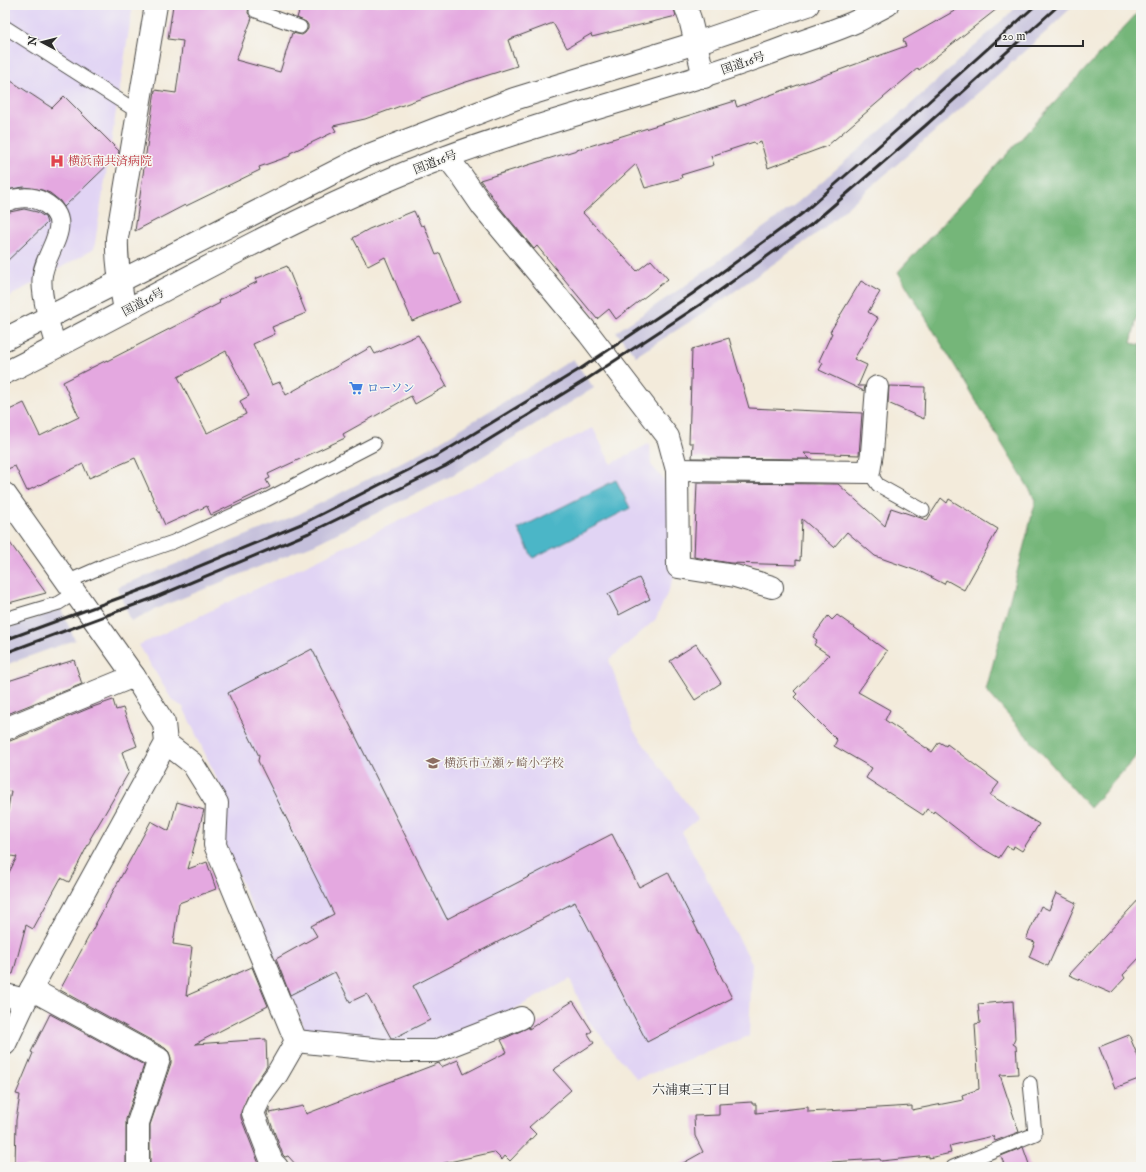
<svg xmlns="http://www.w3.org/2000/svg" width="1146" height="1172" font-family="'IM FELL English','Noto Serif JP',serif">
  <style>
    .built { fill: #e1d4f4 }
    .industrial { fill: #c5c0db }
    .forest { fill: #74b679; stroke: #507052 }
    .water { fill: #4bb6c7; stroke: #3b7079 }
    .building { fill: #e4a8e0; fill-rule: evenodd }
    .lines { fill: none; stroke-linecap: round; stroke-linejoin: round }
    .service-casing { stroke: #494845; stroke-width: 15 }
    .pedestrian-casing { stroke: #494845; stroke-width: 21 }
    .minor-casing { stroke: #494845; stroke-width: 24 }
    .tertiary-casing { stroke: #494845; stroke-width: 24 }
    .trunk-casing { stroke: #494845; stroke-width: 24 }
    .service { stroke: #fff; stroke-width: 13 }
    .pedestrian { stroke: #fff; stroke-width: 19 }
    .minor { stroke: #fff; stroke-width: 22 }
    .tertiary { stroke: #fff; stroke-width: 22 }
    .trunk { stroke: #fff; stroke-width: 22 }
    .rail { stroke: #2b2b2b; stroke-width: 3 }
    .labels { text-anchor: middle; stroke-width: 3; stroke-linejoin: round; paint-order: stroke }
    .street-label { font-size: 12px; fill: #2b2b2b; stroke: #f6f6f2 }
    .health-label { font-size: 12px; fill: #be3a42; stroke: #f6f6f2; text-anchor: start }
    .shop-label { font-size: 12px; fill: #366cbe; stroke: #f6f6f2; text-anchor: start }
    .education-label { font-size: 12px; fill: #785e54; stroke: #f6f6f2; text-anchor: start }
    .neighbourhood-label { font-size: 13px; fill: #2b2b2b; stroke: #f6f6f2 }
  </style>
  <rect width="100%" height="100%" fill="#f6f6f2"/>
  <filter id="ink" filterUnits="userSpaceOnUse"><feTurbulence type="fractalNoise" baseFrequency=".025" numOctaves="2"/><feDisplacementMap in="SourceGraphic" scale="8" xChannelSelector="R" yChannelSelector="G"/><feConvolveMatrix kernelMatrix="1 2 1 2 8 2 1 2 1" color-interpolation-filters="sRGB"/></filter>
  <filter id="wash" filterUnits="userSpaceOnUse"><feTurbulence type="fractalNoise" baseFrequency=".012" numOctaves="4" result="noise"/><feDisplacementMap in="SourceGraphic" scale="16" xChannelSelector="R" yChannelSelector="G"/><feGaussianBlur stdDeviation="0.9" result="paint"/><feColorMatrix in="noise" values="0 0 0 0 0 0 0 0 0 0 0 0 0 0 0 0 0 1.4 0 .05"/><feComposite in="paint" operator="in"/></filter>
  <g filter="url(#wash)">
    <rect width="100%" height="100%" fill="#f3ebdb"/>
    <g class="built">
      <polygon points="5,5 133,5 94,249 5,299"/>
      <polygon points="593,428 611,464 650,443 651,465 668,484 670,485 674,578 656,619 609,660 634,731 698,819 682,832 752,963 749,1036 637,1079 587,1019 570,979 483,1026 439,1041 390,1043 307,1034 222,838 224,794 183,707 172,700 139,645"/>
    </g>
    <g class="industrial">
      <polygon points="1019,5 1074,5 1047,31 933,133 819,232 705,312 636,356 616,332 686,285 797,203 909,106"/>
      <polygon points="573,359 594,388 451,476 315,544 158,608 131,621 117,587 144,577 299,514 433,446"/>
      <polygon points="61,609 75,640 5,665 5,629"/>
    </g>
    <polygon class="forest" points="1141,9 1141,302 1131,343 1141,345 1141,751 1090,808 986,690 1036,500 898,272"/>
    <polygon class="water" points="616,480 630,508 533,558 518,529"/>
    <g id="blocks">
      <g class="building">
        <polygon points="173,5 249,5 248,13 252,18 236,60 280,72 292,33 302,35 305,33 308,29 308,25 306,22 297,18 301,5 673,5 676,16 592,37 591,34 567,48 553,23 508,40 517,66 463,83 365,119 333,126 336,131 290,153 290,156 259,167 260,170 186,206 185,205 135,231 155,90 176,93 183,41 168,39"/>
        <polygon points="965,5 1002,5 919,70 918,68 827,146 768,168 761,142 755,144 754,142 711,156 714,165 681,175 682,178 645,188 636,164 583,213 637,271 651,260 668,279 616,319 609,309 597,319 537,246 534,249 501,209 480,180 735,101 737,107 906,46 903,40"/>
        <polygon points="5,77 52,108 64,96 119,151 118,155 64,207 60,201 50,193 42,190 24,187 5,190"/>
        <polygon points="24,209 37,212 45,217 47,223 5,263 5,213"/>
        <polygon points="414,211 421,226 424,225 436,255 440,253 460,302 412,321 385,257 368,266 353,238 369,229"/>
        <path d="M287,266L306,313L272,327L275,334L253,344L272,385L280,382L286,395L371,347L375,354L418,335L447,386L415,404L411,396L343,434L345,438L268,474L270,478L266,480L270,487L211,515L207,506L165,525L135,458L89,478L83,464L27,491L15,466L5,470V412L24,403L40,436L79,417L63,382L107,360V361L220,303L219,300L257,282L255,279ZM226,351L249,396L240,401L246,414L207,433L178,377Z"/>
        <polygon points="861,281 880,292 868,312 878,318 854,359 867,365 858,386 865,386 864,391 819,370 823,363 819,361 832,333 830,332"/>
        <polygon points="729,338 749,408 862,413 859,455 804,453 810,459 692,458 693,443 689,443 692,349"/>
        <polygon points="889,386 925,387 924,419 888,403"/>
        <polygon points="697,483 838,484 885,526 891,508 927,520 941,498 947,503 949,499 998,529 964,590 946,580 944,584 923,573 875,556 847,532 834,547 802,519 800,561 796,560 796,565 730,563 694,557"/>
        <polygon points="5,536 46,593 5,604"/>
        <polygon points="639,578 650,599 619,615 608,594"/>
        <polygon points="837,615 887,651 858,692 890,710 885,720 932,752 939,742 946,746 947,744 999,783 990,795 1039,824 1022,851 1014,846 1013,849 1007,846 999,858 980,847 934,811 933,813 927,809 923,815 866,778 872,768 834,746 837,740 794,697 797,694 794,691 829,655 814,645 817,640 813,637 828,616 832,620"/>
        <polygon points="696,644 721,683 695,700 670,661"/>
        <polygon points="312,649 447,919 612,834 639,887 668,872 732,998 647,1042 575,902 413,986 430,1020 394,1038 391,1038 367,994 350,1002 335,972 290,995 276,959 317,936 311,926 334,914 258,761 259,756 228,693"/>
        <polygon points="74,660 82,684 5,715 5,682"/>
        <polygon points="113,700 116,710 123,708 137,746 122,752 129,772 90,839 91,839 69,882 61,878 33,929 26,925 13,974 5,973 5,880 17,857 5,855 5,826 11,791 5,792 5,741 10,741 90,708"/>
        <polygon points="177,802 204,810 188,869 207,862 216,889 179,903 173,944 192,947 186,996 252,967 268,1006 195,1044 266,1039 267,1066 250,1091 241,1112 241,1118 259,1164 249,1167 150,1167 150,1125 171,1063 171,1058 169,1052 165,1048 60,990 151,821 169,831"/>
        <polygon points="1056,893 1076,903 1048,966 1029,957 1035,942 1026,939 1041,906 1049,910"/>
        <polygon points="1141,897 1141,956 1123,975 1125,978 1111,993 1069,975"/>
        <polygon points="573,1001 592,1031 588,1034 594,1043 553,1070 571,1090 529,1127 536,1134 510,1161 505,1156 502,1160 494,1152 427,1167 298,1167 288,1156 285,1157 283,1155 267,1113 270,1107 270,1113 303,1106 306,1114 439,1063 441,1067 458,1060 464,1074 507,1052 501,1040 529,1027 529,1029"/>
        <polygon points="1013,1001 1015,1039 1013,1044 1016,1046 1018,1074 1000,1075 1019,1132 995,1141 993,1136 949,1146 951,1153 929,1158 929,1156 881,1161 880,1159 814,1163 814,1167 676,1167 703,1152 695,1136 694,1116 719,1115 719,1104 752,1102 752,1104 756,1104 756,1113 808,1107 808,1112 912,1106 912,1110 963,1100 962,1095 979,1089 975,1024 980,1023 978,1004"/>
        <polygon points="50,1014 144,1065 126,1119 126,1167 15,1167 16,1120 20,1095 16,1094 33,1053 31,1052"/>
        <polygon points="1129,1035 1141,1064 1141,1078 1115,1088 1099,1047"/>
        <polygon points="1023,1147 1030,1167 1005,1167 1001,1156"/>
      </g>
    </g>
  </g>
  <g filter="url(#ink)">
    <use href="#blocks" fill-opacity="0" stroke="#494845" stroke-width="1"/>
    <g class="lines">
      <defs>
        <g id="service">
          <polyline points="257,5 256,11 300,27"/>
          <polyline points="5,27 138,112"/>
          <polyline points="869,472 878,485 923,510"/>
          <polyline points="67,582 106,565 173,542 266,500 374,444"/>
          <polyline points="5,619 59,603 75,593"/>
          <polyline points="953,1167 1035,1134 1030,1083"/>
        </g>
        <path id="pedestrian" d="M5,202C16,197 32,196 43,202C79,222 43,251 42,279C41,299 51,329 57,348"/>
        <g id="minor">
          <polyline points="685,5 690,19 704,77"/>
          <polyline points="447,157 461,175 483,207 589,334 668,437 677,470 678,567 735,576 772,587"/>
          <path d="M125,311C121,287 116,262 117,238L156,5"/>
          <polyline points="677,470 869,472 872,453 877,387"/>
          <polyline points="5,729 134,676"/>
          <polyline points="166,743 192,763 217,803 215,845 296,1041 277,1074 261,1096 253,1113 272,1162 277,1167"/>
          <polyline points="31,989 159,1059 138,1123 138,1167"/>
          <polyline points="5,995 25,1000"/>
          <polyline points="296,1041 392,1051 436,1051 521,1018"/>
        </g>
        <polyline id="tertiary" points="5,494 134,676 164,723 166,743 31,989 5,1044"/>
        <g id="trunk">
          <polyline points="5,339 176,253 364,157 514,99 696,43 808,5"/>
          <path d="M5,373C151,301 292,214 446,157C559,115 677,89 789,46C812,38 835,31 857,21C867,16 877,10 887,5"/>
        </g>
      </defs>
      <use href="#service" class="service-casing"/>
      <use href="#pedestrian" class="pedestrian-casing"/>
      <use href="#minor" class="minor-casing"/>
      <use href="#tertiary" class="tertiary-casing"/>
      <use href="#trunk" class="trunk-casing"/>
      <use href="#service" class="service"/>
      <use href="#pedestrian" class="pedestrian"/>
      <use href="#minor" class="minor"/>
      <use href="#tertiary" class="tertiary"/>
      <use href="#trunk" class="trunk"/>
      <g class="rail">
        <polyline points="5,640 149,587 306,522 440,454 580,369 692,294 803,213 915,114 1036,5"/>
        <polyline points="5,653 156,597 309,533 446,466 587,379 701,304 812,224 925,126 1059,5"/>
      </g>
    </g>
  </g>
  <defs>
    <symbol id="hospital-bare" viewBox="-9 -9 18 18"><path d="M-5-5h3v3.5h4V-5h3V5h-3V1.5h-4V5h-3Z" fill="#e0444e" stroke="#f6f6f2" stroke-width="2.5" paint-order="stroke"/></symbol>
    <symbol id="supermarket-bare" viewBox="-9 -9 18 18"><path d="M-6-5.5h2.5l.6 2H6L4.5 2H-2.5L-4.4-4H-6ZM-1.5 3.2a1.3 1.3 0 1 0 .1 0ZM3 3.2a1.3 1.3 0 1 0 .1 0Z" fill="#3f7fe0" stroke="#f6f6f2" stroke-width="2.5" paint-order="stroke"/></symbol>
    <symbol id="school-bare" viewBox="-9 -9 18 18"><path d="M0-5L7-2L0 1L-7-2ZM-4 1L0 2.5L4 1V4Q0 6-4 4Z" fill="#8d6e63" stroke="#f6f6f2" stroke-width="2.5" paint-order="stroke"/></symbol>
  </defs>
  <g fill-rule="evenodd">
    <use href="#hospital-bare" x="47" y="151" width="20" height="20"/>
    <use href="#supermarket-bare" x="346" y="378" width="20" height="20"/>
    <use href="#school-bare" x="423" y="753" width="20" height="20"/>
  </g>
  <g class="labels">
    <g class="street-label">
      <text transform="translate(743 63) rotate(-19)" y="4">国道16号</text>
      <text transform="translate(435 162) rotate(-21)" y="4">国道16号</text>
      <text transform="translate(143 302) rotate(-28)" y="4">国道16号</text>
    </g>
    <g class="health-label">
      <text x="68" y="165">横浜南共済病院</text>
    </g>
    <g class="shop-label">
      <text x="367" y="392">ローソン</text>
    </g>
    <g class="education-label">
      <text x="444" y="767">横浜市立瀬ヶ崎小学校</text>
    </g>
    <g class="neighbourhood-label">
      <text x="691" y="1094">六浦東三丁目</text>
    </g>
  </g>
  <rect width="1146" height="1172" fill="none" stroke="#f6f6f2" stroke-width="20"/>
  <g transform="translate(42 42) rotate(277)" stroke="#f6f6f2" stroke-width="3" paint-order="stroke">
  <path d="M0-3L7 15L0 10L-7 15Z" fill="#2b2b2b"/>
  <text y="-6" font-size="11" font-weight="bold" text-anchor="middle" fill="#2b2b2b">N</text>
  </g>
  <path d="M996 40v6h87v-6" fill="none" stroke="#2b2b2b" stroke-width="2"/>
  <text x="1002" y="40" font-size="12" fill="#2b2b2b" stroke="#f6f6f2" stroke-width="3" paint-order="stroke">20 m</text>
</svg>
